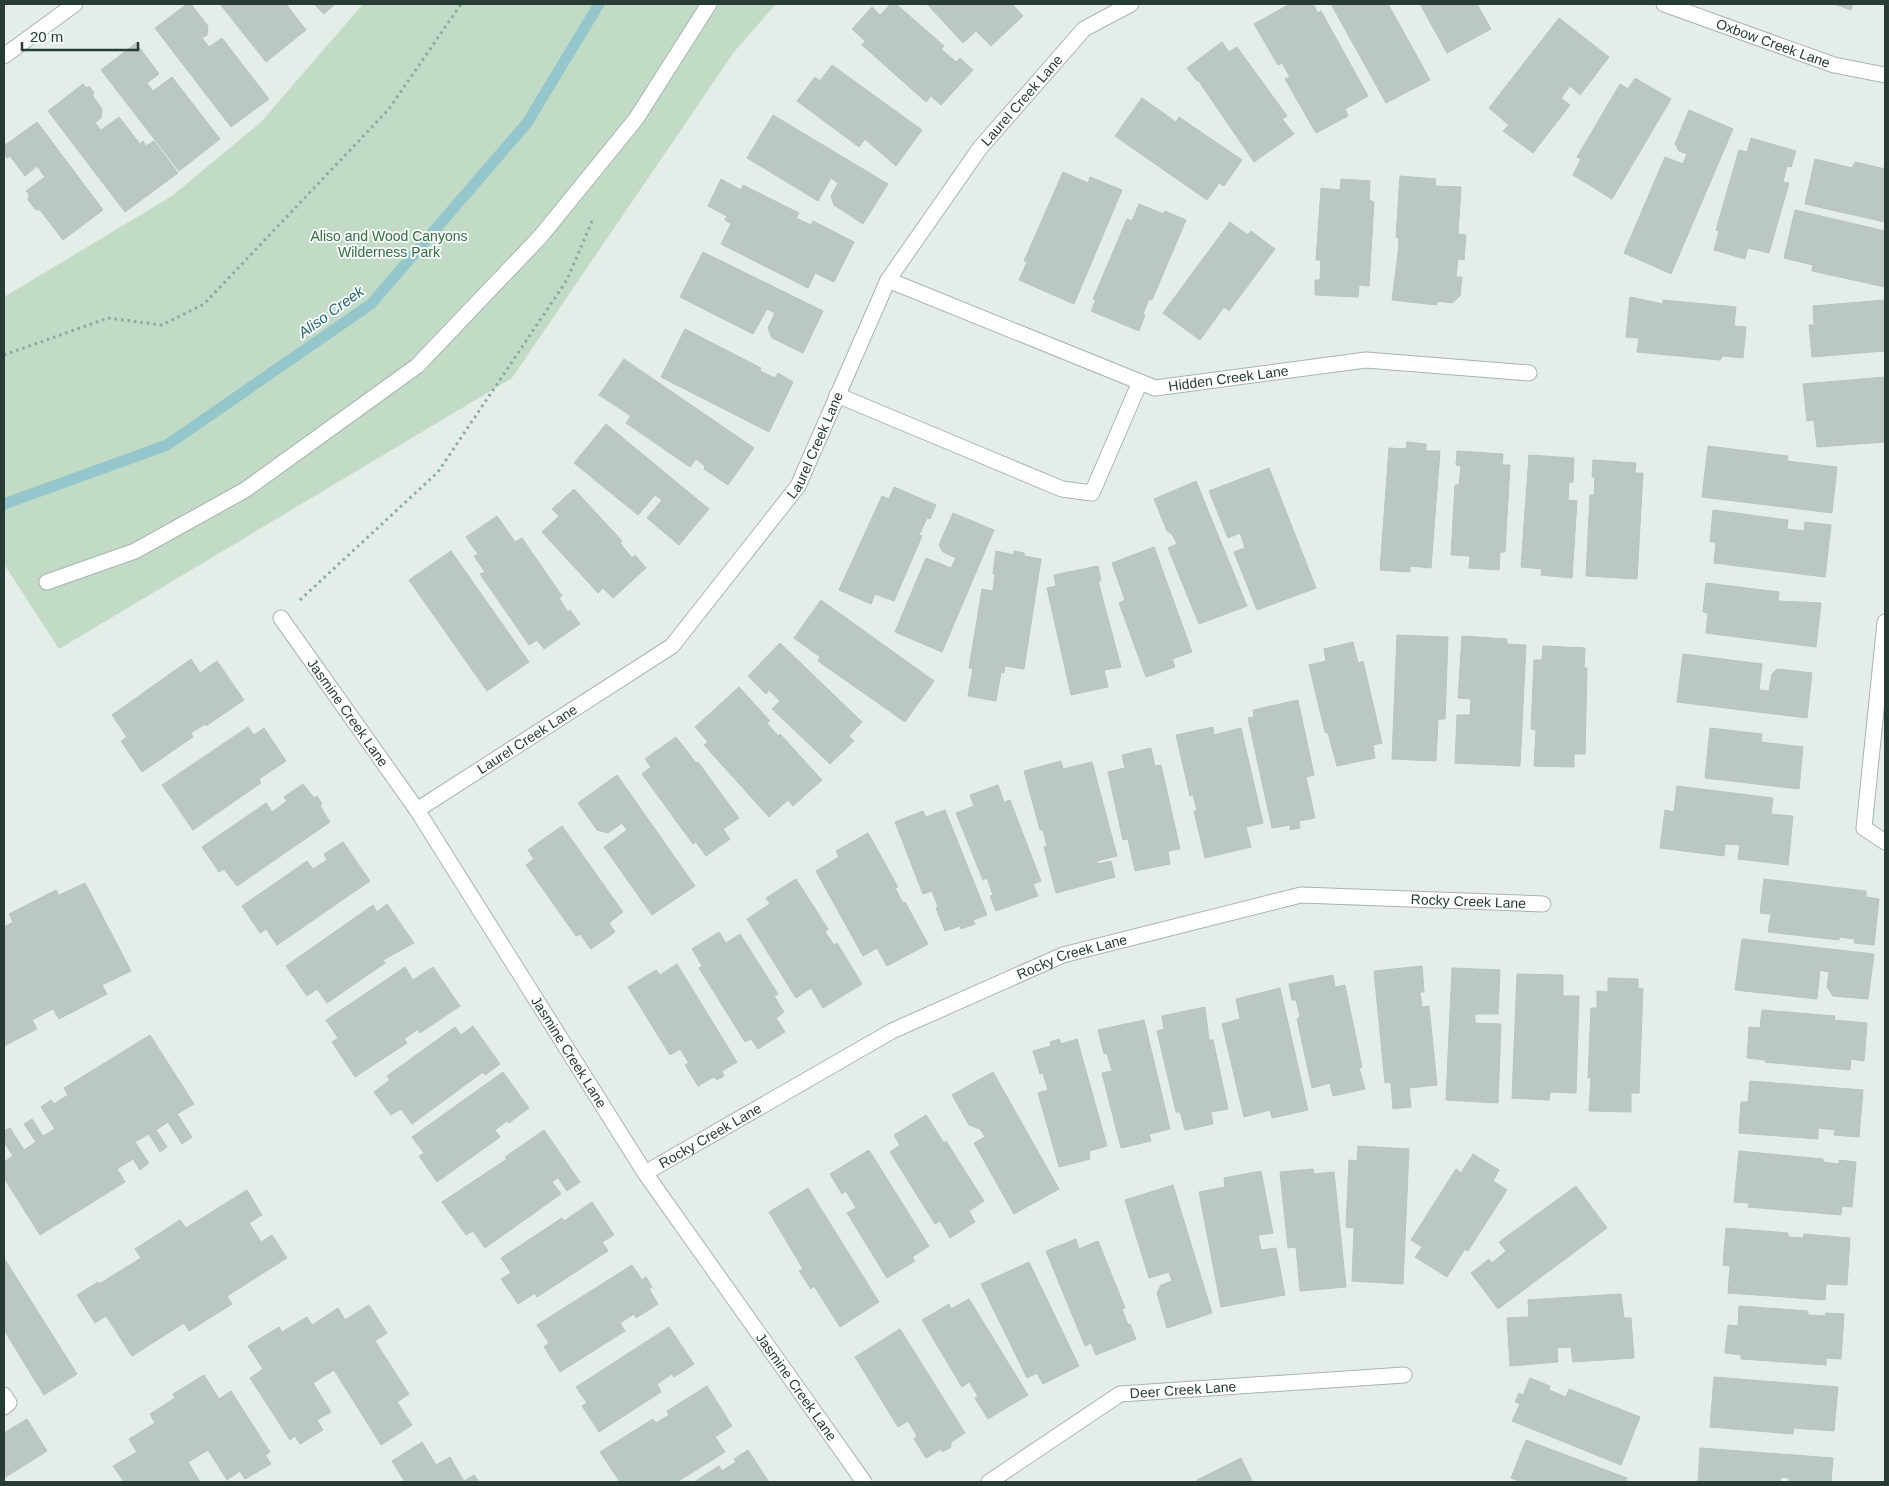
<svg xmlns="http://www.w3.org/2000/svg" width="1889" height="1486" font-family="Helvetica,sans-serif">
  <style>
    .green { fill: #c1dbc6 }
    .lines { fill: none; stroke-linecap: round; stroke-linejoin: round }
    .stream { stroke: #94c6cb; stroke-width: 11 }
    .building { fill: #bbc7c1; stroke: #b8c5bf }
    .lane-casing { stroke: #a8b4af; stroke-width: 17 }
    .street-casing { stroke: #a8b4af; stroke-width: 17 }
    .path { stroke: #89ac9f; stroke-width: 3; stroke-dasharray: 2.5 4; stroke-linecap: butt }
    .lane { stroke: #fff; stroke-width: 15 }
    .street { stroke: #fff; stroke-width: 15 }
    .labels { text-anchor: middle; stroke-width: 4; stroke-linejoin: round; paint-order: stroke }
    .street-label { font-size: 14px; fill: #263c35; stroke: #f5f9f7 }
    .park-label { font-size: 14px; fill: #356f47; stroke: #f5f9f7 }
    .water-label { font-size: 15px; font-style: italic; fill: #276a72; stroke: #f5f9f7 }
  </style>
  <rect width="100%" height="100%" fill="#e5ede9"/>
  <polygon class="green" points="363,4 776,4 734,52 512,378 59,649 4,564 4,297 172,196 261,122"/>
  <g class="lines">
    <polyline class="stream" points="4,504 167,445 371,304 527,123 599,4"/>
  </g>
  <g class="building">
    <polygon points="187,4 191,4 208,26 207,35 202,38 209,47 222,38 269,99 231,127 155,28"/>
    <polygon points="220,4 286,4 306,30 266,62"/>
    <polygon points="314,4 335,4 324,14"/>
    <polygon points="891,4 896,4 944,46 941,49 956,62 960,58 973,70 941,105 931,96 926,102 862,45 865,41 852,29 872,7 880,15"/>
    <polygon points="927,4 1012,4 1023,16 991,46 976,31 963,43"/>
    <polygon points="1290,4 1313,4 1318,13 1321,11 1368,96 1345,109 1348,116 1316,133 1285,79 1290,77 1282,63 1278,65 1254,24"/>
    <polygon points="1331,4 1388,4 1430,80 1386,103"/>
    <polygon points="1420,4 1477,4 1491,29 1447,53"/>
    <polygon points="1834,4 1853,4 1851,10"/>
    <polygon points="1559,18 1609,57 1580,95 1570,86 1561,98 1570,105 1533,153 1503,131 1509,125 1489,108"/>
    <polygon points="1222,42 1229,52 1237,47 1287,116 1282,119 1294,134 1254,162 1198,80 1197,81 1187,68"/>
    <polygon points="136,43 159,74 147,83 153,91 172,77 220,139 179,171 101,70"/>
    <polygon points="832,65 922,130 896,166 865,139 859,147 797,101 815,77 820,81"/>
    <polygon points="1635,78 1671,99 1612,199 1573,175 1581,159 1577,157 1620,84 1628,89"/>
    <polygon points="83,84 86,88 89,86 94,93 92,95 102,109 101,118 95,123 101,130 119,117 140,144 143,141 146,146 154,141 178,173 125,212 48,111"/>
    <polygon points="1142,98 1176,122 1179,117 1242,160 1224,186 1219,183 1207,200 1115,136"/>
    <polygon points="1689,110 1733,129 1671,274 1624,253 1665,157 1683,164 1687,154 1679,151 1675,144"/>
    <polygon points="773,115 888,184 863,224 834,205 831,196 838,183 831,178 818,201 747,158"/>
    <polygon points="37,122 103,210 63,240 40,210 36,210 28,200 29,194 26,191 45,177 37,166 25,176 10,156 7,158 4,154 6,150 4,146"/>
    <polygon points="1751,138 1796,151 1791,167 1787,166 1783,182 1789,183 1769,253 1748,248 1745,259 1714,250 1719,231 1716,230 1739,150 1747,152"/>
    <polygon points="1815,159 1852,168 1855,162 1885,169 1885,222 1805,204"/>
    <polygon points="1063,172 1088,183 1090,177 1122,190 1074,304 1019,280 1027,262 1024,261"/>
    <polygon points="1400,176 1436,179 1435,186 1461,187 1458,234 1466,235 1464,260 1458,259 1456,277 1462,277 1460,296 1452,303 1437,301 1437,305 1392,300 1398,254 1399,238 1396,237"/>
    <polygon points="721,179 741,190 743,185 799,213 796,218 811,225 813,221 854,242 834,282 815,273 808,288 721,244 731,224 725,220 727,216 708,206"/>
    <polygon points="1341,179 1370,181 1369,200 1374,202 1369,286 1359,285 1358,297 1315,295 1315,280 1320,280 1321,260 1316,260 1321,188 1340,190"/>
    <polygon points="1139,204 1164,214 1165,211 1186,220 1152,300 1149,299 1143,314 1145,315 1139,331 1091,311 1096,300 1093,299 1127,219 1132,221"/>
    <polygon points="1795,210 1885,231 1885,287 1812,271 1813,265 1784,258"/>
    <polygon points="1230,222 1248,235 1251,231 1275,249 1229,311 1224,307 1200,340 1163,313"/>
    <polygon points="703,252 823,311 803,353 772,338 768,328 775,313 767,309 753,334 680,297"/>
    <polygon points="1630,297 1663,304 1663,300 1736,307 1734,326 1746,327 1743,358 1723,356 1720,360 1637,352 1639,338 1626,337"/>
    <polygon points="1885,300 1884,351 1812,357 1809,325 1814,325 1813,306"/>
    <polygon points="685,329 761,368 760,371 775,378 778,373 793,382 769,432 661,377"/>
    <polygon points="624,359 754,448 728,485 704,469 705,466 696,459 690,467 626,423 631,416 599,395"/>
    <polygon points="1885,377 1885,442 1817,447 1814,420 1807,421 1803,384"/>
    <polygon points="606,424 709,509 679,545 647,518 662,500 655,495 638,515 574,463"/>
    <polygon points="1407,442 1426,444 1426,451 1440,451 1431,568 1410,566 1410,572 1380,570 1389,448 1406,449"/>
    <polygon points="1708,446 1788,456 1787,461 1837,467 1832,513 1702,497"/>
    <polygon points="1457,451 1503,454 1502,465 1510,465 1505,552 1500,552 1499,570 1469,568 1470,556 1451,555 1455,485 1459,485 1461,466 1456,465"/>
    <polygon points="1529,455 1574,458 1573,482 1569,482 1568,500 1577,501 1572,578 1541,575 1542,569 1521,567"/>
    <polygon points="1593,460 1636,463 1635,473 1643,473 1637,579 1586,576 1590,495 1594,495 1595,477 1592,477"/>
    <polygon points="1269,468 1316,588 1257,610 1234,552 1245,548 1240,533 1228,538 1209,491"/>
    <polygon points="1196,481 1247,606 1199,624 1168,548 1177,544 1172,534 1167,531 1154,499"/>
    <polygon points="894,487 936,505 930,519 927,518 919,535 922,536 894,601 875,594 871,604 839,590 882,496 889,499"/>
    <polygon points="574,489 622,541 620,543 632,558 635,555 646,568 613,598 603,588 598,593 542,532 559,516 552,509"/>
    <polygon points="1713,510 1788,520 1787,529 1804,531 1805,522 1831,525 1825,577 1714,563 1716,542 1710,542"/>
    <polygon points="953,513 994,530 942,652 895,632 926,558 951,568 956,558 943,552 939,545"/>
    <polygon points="497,516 515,542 522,538 562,596 559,598 568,612 570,610 580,624 544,649 537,640 529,645 480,574 485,572 474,556 478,554 466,537"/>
    <polygon points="1154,547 1192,652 1172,659 1175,667 1146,677 1119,603 1125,600 1112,563"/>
    <polygon points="451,551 529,662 487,691 409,580"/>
    <polygon points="996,551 1014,555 1014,551 1024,553 1024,556 1041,559 1024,669 1005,666 1004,673 1001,672 996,701 968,696 973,669 969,668 982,589 993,591 995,574 993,574"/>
    <polygon points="1098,566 1101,581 1098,581 1121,667 1104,670 1108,687 1071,695 1047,588 1056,586 1054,575"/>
    <polygon points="1706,583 1779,592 1778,601 1821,603 1816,647 1706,633 1708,613 1703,612"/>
    <polygon points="821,600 934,681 905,722 818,661 820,657 794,638"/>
    <polygon points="1397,635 1448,637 1445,719 1438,719 1436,761 1392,759"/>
    <polygon points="1462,636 1507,639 1507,644 1526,645 1520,766 1455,763 1457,715 1470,715 1471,699 1458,698"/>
    <polygon points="1353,642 1358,663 1363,661 1382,743 1373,745 1375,758 1337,766 1328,733 1325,732 1309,665 1326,661 1324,649"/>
    <polygon points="780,643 862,722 849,736 854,741 830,764 772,709 780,701 769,690 766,694 748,676"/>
    <polygon points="1543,646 1585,648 1584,668 1587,668 1585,754 1574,754 1574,767 1534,766 1536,730 1531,729 1534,660 1542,660"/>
    <polygon points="1683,654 1762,664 1759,690 1769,691 1772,674 1777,669 1812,673 1807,718 1677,702"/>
    <polygon points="191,659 200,673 217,661 244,700 206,726 205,724 191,733 193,737 142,772 121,741 127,737 112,715"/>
    <polygon points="739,687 770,721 767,723 778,736 780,734 822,780 793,806 788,800 769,817 704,745 708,742 695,727"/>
    <polygon points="1298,700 1314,775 1306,777 1315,818 1299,821 1300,828 1290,830 1290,825 1272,828 1248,718 1254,717 1253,710"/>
    <polygon points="248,727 254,735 264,728 286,761 259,779 261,783 193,830 162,785"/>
    <polygon points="1213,727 1214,735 1241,728 1263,823 1246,827 1251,847 1205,858 1194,811 1197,811 1193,795 1190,796 1176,735"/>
    <polygon points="1710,728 1762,734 1761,742 1803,747 1799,789 1705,778"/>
    <polygon points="676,737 696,763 698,762 739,818 723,829 730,839 706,856 696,842 693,844 642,774 651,767 645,759"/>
    <polygon points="1151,748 1155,766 1161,765 1180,849 1168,851 1170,864 1135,871 1128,839 1123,840 1108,772 1125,768 1122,755"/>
    <polygon points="1061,761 1063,769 1092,762 1117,856 1097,861 1097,864 1111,861 1115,877 1056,893 1044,847 1047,846 1043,830 1040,830 1024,771"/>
    <polygon points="617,775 695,886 652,915 604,847 627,830 622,823 608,833 597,830 578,803"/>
    <polygon points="303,784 314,798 317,796 322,804 320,806 330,822 237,886 224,869 219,872 202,847 266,803 272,812 287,801 284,797"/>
    <polygon points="998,785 1004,802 1010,800 1041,881 1033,884 1038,896 996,911 990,896 993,895 987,878 983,880 956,813 974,806 970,795"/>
    <polygon points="1677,786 1773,798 1771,814 1793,816 1788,865 1738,859 1740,845 1725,844 1724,856 1660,848 1665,810 1674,812"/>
    <polygon points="945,810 987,915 973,920 975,924 961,929 960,926 945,931 936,908 938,907 932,891 923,894 895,822 923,811 926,817"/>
    <polygon points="562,826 623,912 609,923 615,932 591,949 580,934 576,936 526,865 534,859 528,850"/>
    <polygon points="868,833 898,887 895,888 903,903 905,902 928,944 887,966 877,948 863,956 816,871 839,857 836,851"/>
    <polygon points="343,842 370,881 277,945 266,929 260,933 242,906 307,861 313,869 327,860 324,854"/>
    <polygon points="796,879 828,929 825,932 834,945 837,943 862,984 823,1008 811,988 796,998 747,919 770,904 766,898"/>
    <polygon points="1764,879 1866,891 1866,897 1879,899 1874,945 1854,943 1855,939 1839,937 1839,940 1768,932 1771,914 1760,913"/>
    <polygon points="85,883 131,971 102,985 107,994 59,1019 53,1009 32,1020 37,1029 4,1046 4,927 13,922 9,914 56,890 59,895"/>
    <polygon points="387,904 414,943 383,960 385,963 327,1003 317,989 307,996 286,966 373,905 377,912"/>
    <polygon points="719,932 726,943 740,934 778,994 774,996 784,1012 776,1018 785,1032 758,1049 751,1039 745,1042 699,968 702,966 692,949"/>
    <polygon points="1742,939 1874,954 1868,999 1833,996 1827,987 1829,972 1820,970 1817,999 1735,990"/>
    <polygon points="677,964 737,1062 722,1071 724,1076 717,1080 714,1077 698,1086 685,1065 689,1063 680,1049 670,1055 628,987 656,970 660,975"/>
    <polygon points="1422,966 1424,992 1420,992 1422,1007 1429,1006 1437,1085 1409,1088 1411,1107 1393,1109 1391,1082 1385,1083 1374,971"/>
    <polygon points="405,967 413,980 433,967 460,1006 420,1033 418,1029 404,1039 407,1043 355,1077 332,1042 338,1038 326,1020"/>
    <polygon points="1452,968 1500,970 1498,1014 1475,1014 1475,1023 1501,1024 1498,1103 1446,1100"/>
    <polygon points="1517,974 1563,975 1563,996 1579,996 1576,1093 1550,1092 1549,1100 1512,1098"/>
    <polygon points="1333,975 1335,987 1345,985 1362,1067 1359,1068 1365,1089 1333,1096 1330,1083 1312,1088 1297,1019 1300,1016 1296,1000 1292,1000 1289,984"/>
    <polygon points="1608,978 1638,979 1638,988 1643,989 1639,1093 1631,1093 1631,1112 1589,1111 1591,1078 1588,1078 1591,1008 1597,1008 1597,991 1608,992"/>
    <polygon points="1280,988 1308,1110 1272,1118 1270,1110 1244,1117 1222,1024 1240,1019 1236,999"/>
    <polygon points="1205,1007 1209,1040 1213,1040 1228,1109 1211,1112 1213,1124 1185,1130 1180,1112 1176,1112 1157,1031 1164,1029 1162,1016"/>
    <polygon points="1762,1010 1835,1016 1834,1020 1867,1023 1864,1061 1851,1059 1850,1070 1765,1062 1765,1060 1747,1058 1749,1027 1760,1028"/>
    <polygon points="1144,1020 1170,1129 1149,1134 1151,1141 1121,1148 1102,1073 1112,1071 1107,1053 1104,1054 1098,1030"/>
    <polygon points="473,1026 500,1064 485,1075 483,1072 412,1124 401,1109 391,1115 374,1092 390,1080 387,1076 455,1027 461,1035"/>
    <polygon points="150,1035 194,1104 177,1114 192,1137 182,1144 168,1122 156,1130 167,1147 160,1152 149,1134 135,1142 149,1163 140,1170 133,1159 117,1169 125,1182 40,1235 4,1178 4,1162 13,1156 4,1142 4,1131 10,1128 24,1150 36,1142 24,1124 32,1119 43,1136 55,1129 41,1107 51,1100 54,1104 68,1095 64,1088"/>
    <polygon points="1059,1039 1061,1044 1077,1039 1107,1146 1089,1151 1090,1159 1059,1167 1038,1093 1048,1090 1043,1073 1040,1074 1033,1051 1051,1046 1050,1042"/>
    <polygon points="503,1072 529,1108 509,1123 507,1121 495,1130 500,1137 437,1182 419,1156 424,1153 412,1137"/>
    <polygon points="993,1072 1059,1189 1014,1214 974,1143 985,1137 980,1129 969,1125 952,1095"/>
    <polygon points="1750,1081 1863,1090 1859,1137 1834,1135 1835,1130 1818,1128 1818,1139 1739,1133 1741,1102 1748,1102"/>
    <polygon points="926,1115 944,1143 946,1141 984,1201 969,1211 975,1222 950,1238 940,1221 935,1224 890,1152 900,1145 894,1135"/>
    <polygon points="544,1130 580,1182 567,1191 558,1178 552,1182 561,1194 485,1248 473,1231 466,1235 442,1202 507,1159 505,1157"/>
    <polygon points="1358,1146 1409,1149 1403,1284 1352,1281 1354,1228 1346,1227 1349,1160 1357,1161"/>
    <polygon points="869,1150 929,1246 912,1257 915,1261 887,1278 847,1213 856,1208 846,1191 842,1194 830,1174"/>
    <polygon points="1739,1151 1823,1159 1823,1162 1839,1164 1839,1160 1856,1162 1852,1207 1842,1206 1841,1215 1748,1207 1749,1203 1734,1202"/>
    <polygon points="1473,1154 1499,1170 1493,1181 1507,1190 1468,1251 1465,1249 1447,1277 1415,1257 1422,1247 1411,1240 1456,1169 1461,1173"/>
    <polygon points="1313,1169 1314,1174 1334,1172 1346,1287 1300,1291 1296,1247 1288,1248 1280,1172"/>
    <polygon points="1261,1171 1273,1233 1258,1235 1261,1250 1276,1248 1285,1295 1221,1307 1199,1192 1225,1187 1224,1178"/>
    <polygon points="1173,1185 1212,1313 1167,1328 1157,1293 1161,1285 1172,1281 1169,1272 1149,1278 1125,1200"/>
    <polygon points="1576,1186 1607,1228 1498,1309 1471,1273 1489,1259 1492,1263 1506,1251 1499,1242"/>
    <polygon points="808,1188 879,1302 840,1327 814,1286 811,1289 799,1271 803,1269 769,1212"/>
    <polygon points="247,1190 262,1215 249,1223 261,1242 272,1235 287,1258 227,1296 232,1304 189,1331 184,1323 132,1356 106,1316 95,1323 77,1295 98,1282 99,1284 141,1258 135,1249 180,1220 186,1228"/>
    <polygon points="592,1202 614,1235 602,1242 608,1251 537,1297 535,1293 518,1304 501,1279 511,1273 501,1258 562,1218 564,1221"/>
    <polygon points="1726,1228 1788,1233 1788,1237 1803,1238 1804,1234 1850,1238 1847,1285 1826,1284 1825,1300 1728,1293 1730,1266 1723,1265"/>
    <polygon points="1076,1239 1079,1249 1098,1241 1125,1308 1122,1309 1128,1325 1130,1324 1136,1339 1096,1355 1091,1343 1085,1346 1046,1251"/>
    <polygon points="4,1258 77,1374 44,1395 4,1330"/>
    <polygon points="1029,1262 1079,1366 1043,1384 1037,1373 1027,1378 981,1284"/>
    <polygon points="632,1265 642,1280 646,1277 652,1287 649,1289 658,1304 636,1318 634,1314 620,1323 625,1331 560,1372 544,1347 549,1343 537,1325"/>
    <polygon points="1621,1294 1624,1318 1631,1318 1634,1358 1573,1362 1571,1347 1557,1348 1558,1362 1510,1366 1507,1318 1529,1317 1528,1300"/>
    <polygon points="969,1299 1028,1395 988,1419 975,1398 978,1396 969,1382 962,1387 922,1320 949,1304 951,1309"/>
    <polygon points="369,1305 387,1333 375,1341 409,1394 397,1402 412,1425 381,1445 334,1370 313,1383 331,1412 317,1420 323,1430 300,1444 295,1436 290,1440 250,1378 263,1369 248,1346 279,1327 282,1332 307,1317 312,1325 338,1308 345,1320"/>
    <polygon points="1739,1306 1808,1311 1808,1315 1825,1316 1826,1313 1844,1314 1841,1359 1826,1358 1826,1365 1741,1359 1741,1355 1725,1353 1728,1325 1738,1326"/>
    <polygon points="669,1327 694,1364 674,1377 672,1374 657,1384 661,1392 599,1432 582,1406 587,1403 576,1387"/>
    <polygon points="900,1329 965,1433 951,1442 951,1447 942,1452 941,1449 926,1458 914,1439 917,1436 908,1421 898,1427 855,1357"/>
    <polygon points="204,1375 219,1399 231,1391 270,1452 265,1455 271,1464 245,1479 240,1471 227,1480 208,1450 188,1462 200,1482 124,1482 113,1466 137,1452 129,1439 155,1423 150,1414 175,1398 173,1394"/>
    <polygon points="1714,1377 1838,1387 1834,1431 1794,1428 1793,1434 1710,1427"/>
    <polygon points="1530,1378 1550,1386 1549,1390 1566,1397 1569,1389 1640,1417 1621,1465 1512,1421 1520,1404 1515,1402 1519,1393 1523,1395"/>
    <polygon points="707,1386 732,1426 715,1437 725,1452 677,1482 620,1482 600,1452 653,1419 656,1423 669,1415 667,1411"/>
    <polygon points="27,1419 47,1451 4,1478 4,1433"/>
    <polygon points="1526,1440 1627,1478 1626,1482 1522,1482 1511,1478"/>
    <polygon points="422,1442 436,1465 450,1457 464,1481 474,1475 479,1482 405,1482 392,1461"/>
    <polygon points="1700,1448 1833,1458 1831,1482 1789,1482 1789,1478 1781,1477 1780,1482 1698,1482"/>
    <polygon points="748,1450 769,1482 694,1482 719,1466 722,1471 736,1462 734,1459"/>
    <polygon points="1241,1458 1252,1481 1198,1482 1197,1480"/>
  </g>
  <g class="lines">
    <defs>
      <g id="lane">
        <polyline points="47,582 135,551 245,490 417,366 540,237 636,119 709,4"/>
        <polyline points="4,1395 9,1403 4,1407"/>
      </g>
      <g id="street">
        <path id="s1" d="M1664,4L1834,65L1885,75"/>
        <polyline points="4,56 75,4"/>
        <path id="s2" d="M888,280L1155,388L1366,360L1529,373"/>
        <polyline points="837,395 1062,489 1092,493 1140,382"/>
        <path id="s3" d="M281,618L417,810L645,1173L864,1482"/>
        <polyline points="1885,622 1864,828 1885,842"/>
        <path id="s4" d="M417,810L672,646L798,486L888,280L980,148L1084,29L1131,4"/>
        <path id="s5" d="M645,1173L892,1031L1063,955L1301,895L1543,904"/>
        <path id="s6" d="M989,1482L1120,1394L1404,1375"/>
      </g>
    </defs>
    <use href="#lane" class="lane-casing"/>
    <use href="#street" class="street-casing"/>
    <g class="path">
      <polyline points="4,355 108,318 162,325 204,304 389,109 461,4"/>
      <polyline points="300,600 438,472 567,280 592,221"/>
    </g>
    <use href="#lane" class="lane"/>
    <use href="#street" class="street"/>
  </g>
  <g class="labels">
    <g class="street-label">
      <text dy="5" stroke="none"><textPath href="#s1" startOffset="116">Oxbow Creek Lane</textPath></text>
      <text dy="5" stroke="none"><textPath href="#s4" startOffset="956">Laurel Creek Lane</textPath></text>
      <text dy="5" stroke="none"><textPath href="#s2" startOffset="362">Hidden Creek Lane</textPath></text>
      <text dy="5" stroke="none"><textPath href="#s4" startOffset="551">Laurel Creek Lane</textPath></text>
      <text dy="5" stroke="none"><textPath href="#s3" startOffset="116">Jasmine Creek Lane</textPath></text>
      <text dy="5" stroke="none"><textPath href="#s4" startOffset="131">Laurel Creek Lane</textPath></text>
      <text dy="5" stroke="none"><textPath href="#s5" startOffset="885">Rocky Creek Lane</textPath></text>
      <text dy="5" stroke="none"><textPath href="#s5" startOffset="480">Rocky Creek Lane</textPath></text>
      <text dy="5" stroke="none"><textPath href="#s3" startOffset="521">Jasmine Creek Lane</textPath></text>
      <text dy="5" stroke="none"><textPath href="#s5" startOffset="75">Rocky Creek Lane</textPath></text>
      <text dy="5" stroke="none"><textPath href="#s3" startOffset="926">Jasmine Creek Lane</textPath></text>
      <text dy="5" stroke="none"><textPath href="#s6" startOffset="221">Deer Creek Lane</textPath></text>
    </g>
    <g class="park-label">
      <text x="389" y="241">Aliso and Wood Canyons<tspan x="389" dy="16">Wilderness Park</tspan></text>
    </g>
    <g class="water-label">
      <text transform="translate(331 312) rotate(-36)" y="5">Aliso Creek</text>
    </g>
  </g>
  <rect width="1889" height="1486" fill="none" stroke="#263c35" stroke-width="10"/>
  <path d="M22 42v8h116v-8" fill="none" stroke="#263c35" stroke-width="2.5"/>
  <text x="30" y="42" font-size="15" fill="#263c35" stroke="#f5f9f7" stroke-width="4" paint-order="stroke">20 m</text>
</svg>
